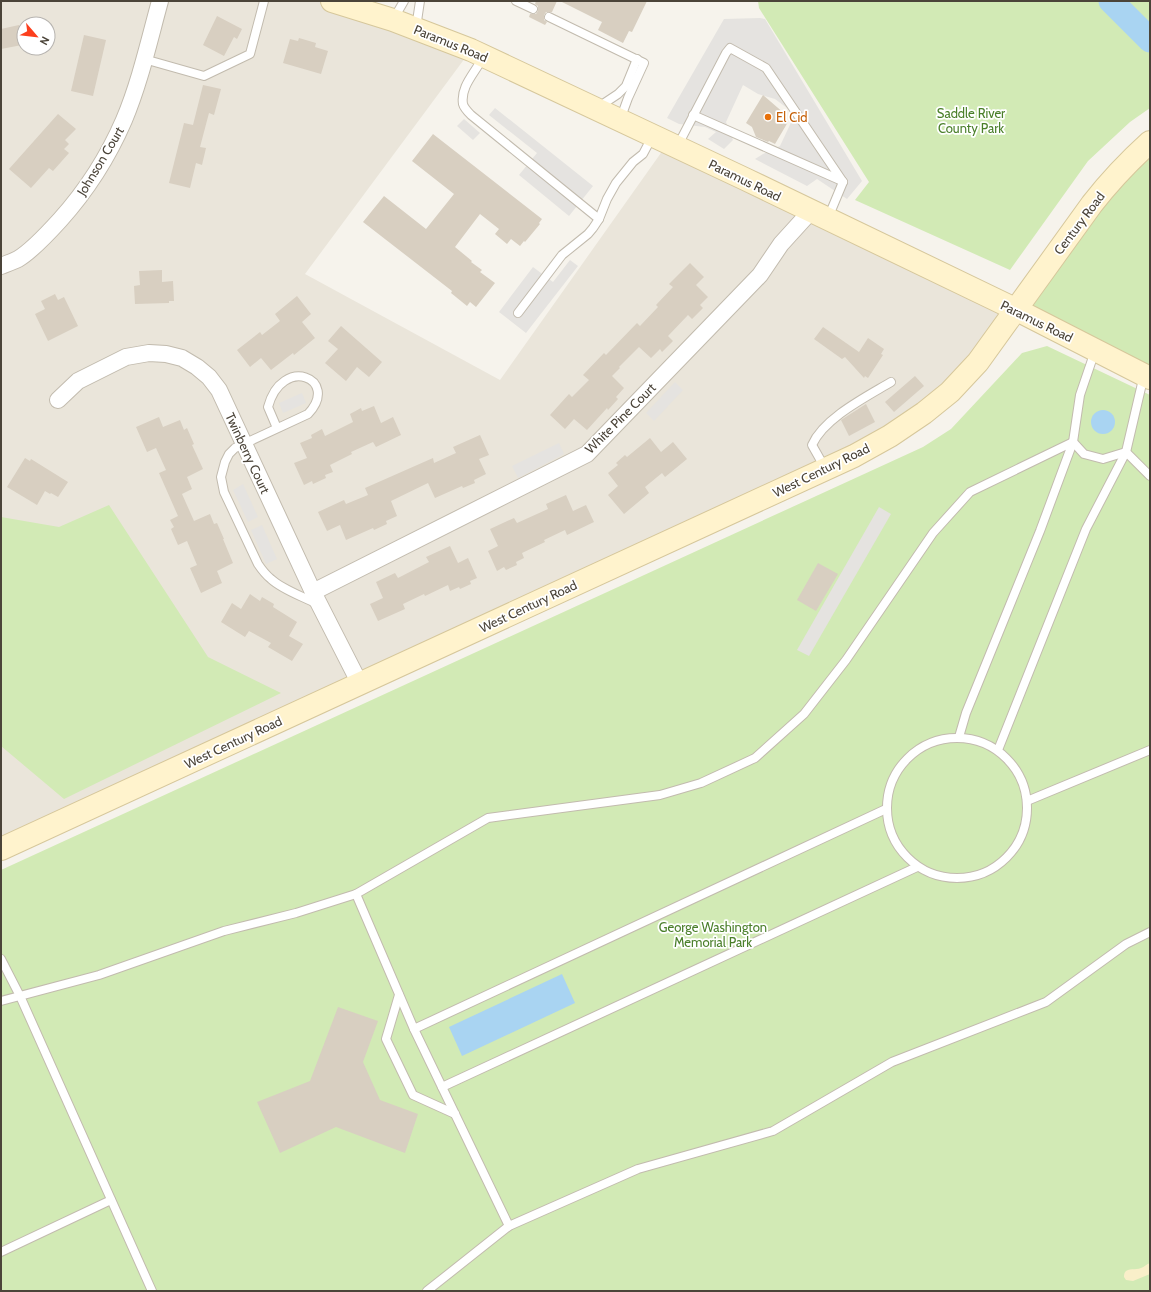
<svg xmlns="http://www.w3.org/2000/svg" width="1151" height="1292" font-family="Cabin,sans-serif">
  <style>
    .residential { fill: #eae5da; fill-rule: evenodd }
    .green { fill: #d2eab5 }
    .sand { fill: #f9efc9 }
    .parking { fill: #e5e3e0 }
    .water { fill: #a9d4f2 }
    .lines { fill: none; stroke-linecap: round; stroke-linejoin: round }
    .river { stroke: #a9d4f2; stroke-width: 25 }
    .building { fill: #d8cfc1 }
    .service-casing { stroke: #c2bbae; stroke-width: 10 }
    .minor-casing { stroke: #c2bbae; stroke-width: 18 }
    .secondary-casing { stroke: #d6c79b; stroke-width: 24 }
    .service { stroke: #fff; stroke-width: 8 }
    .minor { stroke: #fff; stroke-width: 16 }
    .secondary { stroke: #fff3cd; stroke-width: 22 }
    .food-dot { fill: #e8710a; stroke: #fff; stroke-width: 1.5 }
    .labels { text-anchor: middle; stroke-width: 3.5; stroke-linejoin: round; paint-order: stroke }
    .street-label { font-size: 13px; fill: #4b4439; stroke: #fff }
    .park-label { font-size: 13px; fill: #4a7f2a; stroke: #fff }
    .food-label { font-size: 13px; fill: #c56008; stroke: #fff; text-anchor: start }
  </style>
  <rect width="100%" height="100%" fill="#f6f3ec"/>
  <path class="residential" d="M1,1H355L471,50L305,274L500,380L668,143L1015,309L924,413L1,850ZM24,24H48V48H24Z"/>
  <g class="green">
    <polygon points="758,1 1150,1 1150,108 1130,122 1088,161 1010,270 855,200 869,182 759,8"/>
    <polygon points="1150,142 1150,378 1015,309"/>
    <polygon points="1047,346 1150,395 1150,1291 1,1291 1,870 923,447 951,429 1022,353"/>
    <polygon points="109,505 208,657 281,693 64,799 1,746 1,517 59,527"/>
  </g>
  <path class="sand" d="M1150,1263V1274L1133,1281L1126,1280L1124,1277C1124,1266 1134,1271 1141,1268C1144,1267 1147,1264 1150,1263Z"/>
  <g class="parking">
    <polygon points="760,18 765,19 862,181 847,199 817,179 807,186 755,159 763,154 780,146 795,114 775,99 758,94 743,85 726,122 733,140 724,149 708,139 716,132 705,127 679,124 667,118 724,19"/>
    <polygon points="495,108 593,186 569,216 519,175 537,153 489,115"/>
    <polygon points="464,119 480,133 473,140 457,126"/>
    <polygon points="570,260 578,266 526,333 499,312 533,267 553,282"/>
    <polygon points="675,382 683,390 654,421 646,413"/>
    <polygon points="302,393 306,403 283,413 279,403"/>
    <polygon points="559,443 564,454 518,478 512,466"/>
    <polygon points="243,484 258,517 248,522 233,490"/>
    <polygon points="879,507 891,514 809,656 797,650"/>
    <polygon points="262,525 277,559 266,564 251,530"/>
  </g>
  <g class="water">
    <circle cx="1103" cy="422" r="12"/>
    <polygon points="562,974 575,1003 462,1056 449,1027"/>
  </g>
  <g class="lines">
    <polyline class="river" points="1111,1 1150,40"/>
  </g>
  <g class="building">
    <polygon points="536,1 557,1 552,12 546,12 544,15 544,20 547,22 545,25 529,17 530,14 536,14 538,11 538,6 535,4"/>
    <polygon points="560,1 647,1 632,32 629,31 623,43 598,30 602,22"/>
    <polygon points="217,16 242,29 237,39 234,37 224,56 203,45"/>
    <polygon points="19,25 22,45 1,49 1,29"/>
    <polygon points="84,35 106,40 93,96 71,91"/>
    <polygon points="299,38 316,43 315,47 328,51 321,74 283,63 290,39 298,41"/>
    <polygon points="203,85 221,89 214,115 209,113 200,147 206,148 202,165 196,163 190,188 169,183 184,123 193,125"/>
    <polygon points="763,95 785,114 788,122 775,144 769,141 768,142 756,137 752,127 746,123"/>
    <polygon points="58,114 76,129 65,140 69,144 64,149 69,153 53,171 49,168 31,188 9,169"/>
    <polygon points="433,134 542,219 539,223 540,224 525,242 524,241 520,246 511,239 507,244 495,234 499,229 480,214 455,247 472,261 471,262 482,270 480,272 495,283 476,307 470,302 467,306 451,293 452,291 363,222 384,196 426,229 454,194 412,161"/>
    <polygon points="690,263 704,277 696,285 708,297 700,305 703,308 692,319 688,315 668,336 673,341 662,352 660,349 651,358 639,347 619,367 620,368 612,376 624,388 616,397 618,399 608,410 607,408 587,430 574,419 565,429 550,415 569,394 572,397 589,380 583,375 604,353 606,355 637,323 640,326 658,307 656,305 673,287 669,284"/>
    <polygon points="162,270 162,282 173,281 174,301 169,301 169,303 135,304 134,286 140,285 139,271"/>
    <polygon points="55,294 58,300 64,297 78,326 48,341 35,314 45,309 41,301"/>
    <polygon points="297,296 311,314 302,322 315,338 294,355 293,353 271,370 261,358 250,367 237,350 260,332 262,335 280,321 275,314"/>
    <polygon points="341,326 382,362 369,377 357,367 346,381 325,363 338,349 328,341"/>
    <polygon points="823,327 859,352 868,338 884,349 881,354 883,355 868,378 865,376 864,378 845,357 842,359 814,339"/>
    <polygon points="915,376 924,386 894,412 885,402"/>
    <polygon points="866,404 875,422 849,436 841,420"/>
    <polygon points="374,406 381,423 393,417 401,435 376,447 373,442 351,452 352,454 330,465 333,472 325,475 326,478 313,484 312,481 304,485 294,463 307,458 300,443 312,438 311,435 322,429 325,436 353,422 350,414 361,408 362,411"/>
    <polygon points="159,417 163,427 180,420 184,430 187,428 194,444 192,445 203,469 187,477 192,489 182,494 194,521 210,514 214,524 217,523 224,539 223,539 233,563 217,571 222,583 201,593 190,568 197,565 187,541 178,545 171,529 174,527 170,520 178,516 159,473 166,470 156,448 147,452 136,427"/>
    <polygon points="480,435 489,455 479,459 486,474 474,480 475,483 463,488 462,486 435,498 428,483 391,501 397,516 386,521 387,524 374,530 373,528 346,540 340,525 327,531 318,512 344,500 346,504 368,495 365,488 433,458 434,463 456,453 453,447"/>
    <polygon points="650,438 661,452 673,442 687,459 665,477 662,473 645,487 649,493 624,514 608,495 618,486 608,473 618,465 616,463 625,455 627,457"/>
    <polygon points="25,458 30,461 31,459 68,482 58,497 51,493 50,494 45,491 37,505 7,487"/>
    <polygon points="566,495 573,511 586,505 594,522 567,535 565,530 544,540 545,542 522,553 524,558 516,562 517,565 506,570 504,567 497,571 488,551 498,546 490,529 514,518 517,523 548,509 546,504"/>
    <polygon points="450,546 458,563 468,558 477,578 470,581 471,584 460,589 459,587 450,591 448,585 425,596 424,594 403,604 405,609 378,621 370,604 383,598 376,582 395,573 398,578 429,562 426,557"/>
    <polygon points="818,563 838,574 816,611 797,600"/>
    <polygon points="250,594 260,601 262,597 274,604 273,607 297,622 289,636 303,644 292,661 268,647 271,643 249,631 245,637 221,622 232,603 241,609"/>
    <polygon points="338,1007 378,1021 363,1062 380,1100 418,1114 405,1153 336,1127 280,1153 257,1102 310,1081"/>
  </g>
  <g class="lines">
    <defs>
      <g id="service">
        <polyline points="516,1 533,9"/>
        <polyline points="549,17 644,63 628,98 620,120"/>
        <polyline points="393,20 404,1"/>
        <polyline points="416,28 420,1"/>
        <path d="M483,57C476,72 460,86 463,104C464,108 468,112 471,115L599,219"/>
        <polyline points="144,59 204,76 250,54 264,1"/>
        <polyline points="597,108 618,94 626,86 637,59"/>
        <polyline points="693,115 842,181"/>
        <polyline points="677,147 726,53 730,48 766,68 843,182"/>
        <polyline points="828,218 843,182"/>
        <polyline points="518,313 562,255 588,234 593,228 599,219 607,199 616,183 633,162 643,154 652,137"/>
        <path d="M277,428L268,407C282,354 341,379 308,414L235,448L229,454L225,462L221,477L224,492L258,564C262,570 266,575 271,579C283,590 302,596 317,604"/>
        <path d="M825,468L812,445C824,418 866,397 891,382"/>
        <polyline points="959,737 966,713 1040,531 1073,442 1080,395 1095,351"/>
        <circle cx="957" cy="808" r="70"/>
        <polyline points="998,750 1086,529 1126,452 1144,375"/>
        <polyline points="1027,801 1150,750"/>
        <polyline points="356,894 414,1029 509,1226"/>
        <polyline points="1,959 20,996 152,1291"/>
        <polyline points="399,995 386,1039 413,1095 455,1114"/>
        <polyline points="1,1001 99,975 224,931 296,913 356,894 488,818 660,795 701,783 755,758 804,714 846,660 933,533 970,492 1073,442 1084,454 1103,459 1126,452 1150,476"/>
        <polyline points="414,1029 886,809"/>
        <polyline points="442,1087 917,867"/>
        <polyline points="1,1252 111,1200"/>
        <polyline points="427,1291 509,1226 638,1169 773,1131 892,1062 1046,1002 1126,944 1150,932"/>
      </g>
      <g id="minor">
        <path d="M1,266C6,264 12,262 18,259C30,252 50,231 60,220C87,190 108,157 124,120C140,82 149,41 160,1"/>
        <polyline points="58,400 78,381 126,357 149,353 166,354 182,358 197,367 209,377 219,390 313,592 360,684"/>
        <polyline points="313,592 587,454 760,275 781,244 811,211"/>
      </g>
      <g id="secondary">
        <polyline points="332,1 393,20 471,50 745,179 1015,309 1150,378"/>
        <path d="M1,849L854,456L890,436L924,413L950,392L978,362L1092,204C1110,181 1129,161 1150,142"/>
      </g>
    </defs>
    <use href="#service" class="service-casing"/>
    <use href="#minor" class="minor-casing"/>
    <use href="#secondary" class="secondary-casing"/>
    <use href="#service" class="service"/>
    <use href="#minor" class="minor"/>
    <use href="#secondary" class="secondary"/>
  </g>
  <circle class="food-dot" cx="768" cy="117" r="4"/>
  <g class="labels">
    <g class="street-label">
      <text transform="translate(451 43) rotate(22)" y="5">Paramus Road</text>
      <text transform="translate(100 161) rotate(-59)" y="5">Johnson Court</text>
      <text transform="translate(745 180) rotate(26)" y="5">Paramus Road</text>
      <text transform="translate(1079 223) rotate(-53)" y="5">Century Road</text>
      <text transform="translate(1037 321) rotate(26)" y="5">Paramus Road</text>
      <text transform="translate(620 418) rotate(-45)" y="5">White Pine Court</text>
      <text transform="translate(248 453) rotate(65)" y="5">Twinberry Court</text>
      <text transform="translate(821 470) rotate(-26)" y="5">West Century Road</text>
      <text transform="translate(528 606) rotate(-25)" y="5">West Century Road</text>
      <text transform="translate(233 742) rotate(-25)" y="5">West Century Road</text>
    </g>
    <g class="park-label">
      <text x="971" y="118">Saddle River<tspan x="971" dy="15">County Park</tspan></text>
      <text x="713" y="932">George Washington<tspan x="713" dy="15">Memorial Park</tspan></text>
    </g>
    <g class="food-label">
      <text x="776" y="122">El Cid</text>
    </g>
  </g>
  <rect width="1151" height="1292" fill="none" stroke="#4b4439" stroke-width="4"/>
  <g transform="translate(36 36) rotate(118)"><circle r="19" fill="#ffffff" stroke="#b7b4b0"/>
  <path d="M0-3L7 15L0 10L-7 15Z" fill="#fc3f1d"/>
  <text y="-6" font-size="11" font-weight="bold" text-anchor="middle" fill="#4b4439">N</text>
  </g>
</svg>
